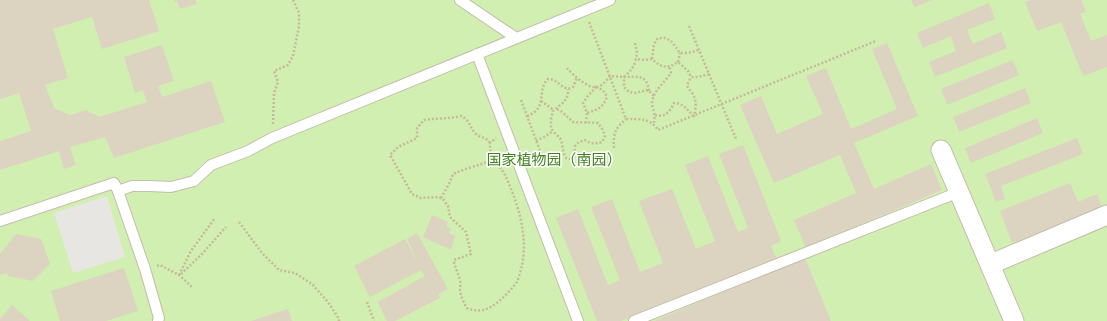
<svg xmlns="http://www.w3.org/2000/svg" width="1107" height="321" font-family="Signika,'Noto Sans SC',sans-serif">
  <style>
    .green { fill: #d1efb0 }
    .parking { fill: #e8e6e2 }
    .building { fill: #ddd3c1 }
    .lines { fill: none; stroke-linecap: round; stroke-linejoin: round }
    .lane-casing { stroke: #c4bcac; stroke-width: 12 }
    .street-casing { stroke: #c4bcac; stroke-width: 21 }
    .path { stroke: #c7b99b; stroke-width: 2.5; stroke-dasharray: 2 2; stroke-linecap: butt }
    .lane { stroke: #fff; stroke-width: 10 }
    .street { stroke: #fff; stroke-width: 19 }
    .labels { text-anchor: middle; stroke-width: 3; stroke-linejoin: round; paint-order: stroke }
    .park-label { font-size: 15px; fill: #438021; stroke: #fff }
  </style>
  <rect width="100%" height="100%" fill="#f7f3eb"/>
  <rect class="green" x="0" y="0" width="1107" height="321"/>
  <polygon class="parking" points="107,196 125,257 73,273 54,213"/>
  <g class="building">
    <polygon points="0,0 149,0 159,31 102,49 92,17 53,29 68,78 45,85 54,108 70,115 86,110 99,117 147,102 143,90 135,93 124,57 162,45 174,81 158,86 162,97 211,81 225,122 114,158 105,137 70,147 76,165 64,169 59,151 0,170 0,141 31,131 19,93 0,99"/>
    <polygon points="174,0 195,0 197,4 180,9 177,1 174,2"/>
    <polygon points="911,0 933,0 914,7"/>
    <polygon points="1031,0 1081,0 1086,12 1080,14 1091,41 1107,35 1107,67 1083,76 1061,22 1037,31 1025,2"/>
    <polygon points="989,3 995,19 967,30 973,44 1001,32 1007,48 935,77 929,62 956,51 951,36 923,48 917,33"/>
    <polygon points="887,43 918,116 854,143 874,189 931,164 942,190 806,248 794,220 856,193 840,155 774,183 740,105 761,96 777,134 823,114 806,76 826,68 851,129 897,109 872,49"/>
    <polygon points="1013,60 1019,75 947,105 941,89"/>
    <polygon points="1025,88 1031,103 959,132 953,117"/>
    <polygon points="1037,118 1043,133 971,163 965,148"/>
    <polygon points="1077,138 1083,154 1001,186 1005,199 996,202 985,174"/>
    <polygon points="743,145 781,241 771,246 777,259 621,321 597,321 556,218 578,209 608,285 620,280 591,207 612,199 640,272 663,263 639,201 672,189 696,249 715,241 685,165 708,156 738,232 748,228 719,154"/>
    <polygon points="1070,183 1078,202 1097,194 1102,207 1012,243 1000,211"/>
    <polygon points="432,215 448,222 446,226 451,229 449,233 455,236 451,250 423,237"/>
    <polygon points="417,233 448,289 438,294 440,298 395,321 387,321 378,302 425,276 421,270 370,297 354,266 405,239 419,265 407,239"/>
    <polygon points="16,234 41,239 50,264 33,281 8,276 7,273 0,275 0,254"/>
    <polygon points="805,258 831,321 654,321"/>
    <polygon points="124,268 138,311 106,321 60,321 51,291"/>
    <polygon points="12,305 30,321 0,321 0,319"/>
    <polygon points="288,309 292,321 251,321"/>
  </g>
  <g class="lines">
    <defs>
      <g id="lane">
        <polyline points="460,0 516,38"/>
        <polyline points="477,54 578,321"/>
        <polyline points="118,191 132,186 150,186 171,187 194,181 211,165 248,151 272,138 610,0"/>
        <polyline points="0,221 114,183 118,191 145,269 159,318 158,321"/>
        <polyline points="634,321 959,192"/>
      </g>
      <g id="street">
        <polyline points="941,150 1014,321"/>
        <polyline points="991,264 1107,215"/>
      </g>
    </defs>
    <use href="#lane" class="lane-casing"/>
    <use href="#street" class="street-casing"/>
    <g class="path">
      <path d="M589,22L626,119C640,119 650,118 658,130L876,41"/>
      <polyline points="689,26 736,139"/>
      <polyline points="635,43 637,52 636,59"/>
      <polyline points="652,59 654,44 658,38 666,38 672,42 680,53 688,53 699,50"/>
      <polyline points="678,62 680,53"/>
      <path d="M567,68C573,75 588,89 597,87C602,86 607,80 610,76L624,77C630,72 634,67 636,59L644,60L652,59C662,68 667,69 678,62L688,71L691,77H698L709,74"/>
      <path d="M596,87C602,89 605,92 607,97C602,109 598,109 587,113L583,103L587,97Z"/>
      <path d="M649,91C647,74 638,77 624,77V87L629,92L636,93L646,90L649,91L654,96"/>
      <polyline points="521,100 545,164"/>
      <polyline points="541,101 551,108 553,111"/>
      <path d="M557,109L561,111L573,122L598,123L603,130L605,136L602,142C595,144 591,144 585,140L579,142L575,146L574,157L571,159L566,158C562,151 563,144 560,138C557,135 553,132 551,128V119L553,111L564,102L568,95V89"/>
      <path d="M655,115C665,118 670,112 674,103C683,103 687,110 694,116C696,108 697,100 692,93C690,90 688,89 687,85L691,77"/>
      <path d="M527,116C549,108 536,90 548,79C558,78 563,93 573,87L577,78"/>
      <polyline points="586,123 587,113"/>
      <path d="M654,123C654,120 655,116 654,113C654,110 652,107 652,104C652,92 665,82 671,73L669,66"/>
      <polyline points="273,124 274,93 278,82 274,71 288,65 293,56 299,26 299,13 293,0"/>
      <polyline points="536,141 546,136 553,131"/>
      <path d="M490,143C485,136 480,138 476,134C469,127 471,121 461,116C449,119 436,118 424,120L417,128V138L398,147L390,155L412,194L421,198L438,197L443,199L448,206L450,217L466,232L471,254L454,260C454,267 459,273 460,281C461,284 460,287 460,290C461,297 464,303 467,308C479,313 488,310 498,302C504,297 512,289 517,282C518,280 519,276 520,273C530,241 519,205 505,175C501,167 493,161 491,152C490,149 490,146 490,143L496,138"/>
      <path d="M614,148C613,133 615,129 626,119"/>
      <path d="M441,198L449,184L453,174C466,168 481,165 495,159"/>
      <polyline points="239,222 262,253 279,270 295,273 312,284 328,302 339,319 339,321"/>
      <polyline points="157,266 160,265 179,275 193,288"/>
      <polyline points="181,274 201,255 226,227"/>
      <polyline points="179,275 191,251 215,218"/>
      <polyline points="367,302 374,321"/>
    </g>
    <use href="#lane" class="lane"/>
    <use href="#street" class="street"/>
  </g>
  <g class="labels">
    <g class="park-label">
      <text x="554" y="165">国家植物园（南园）</text>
    </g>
  </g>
</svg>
